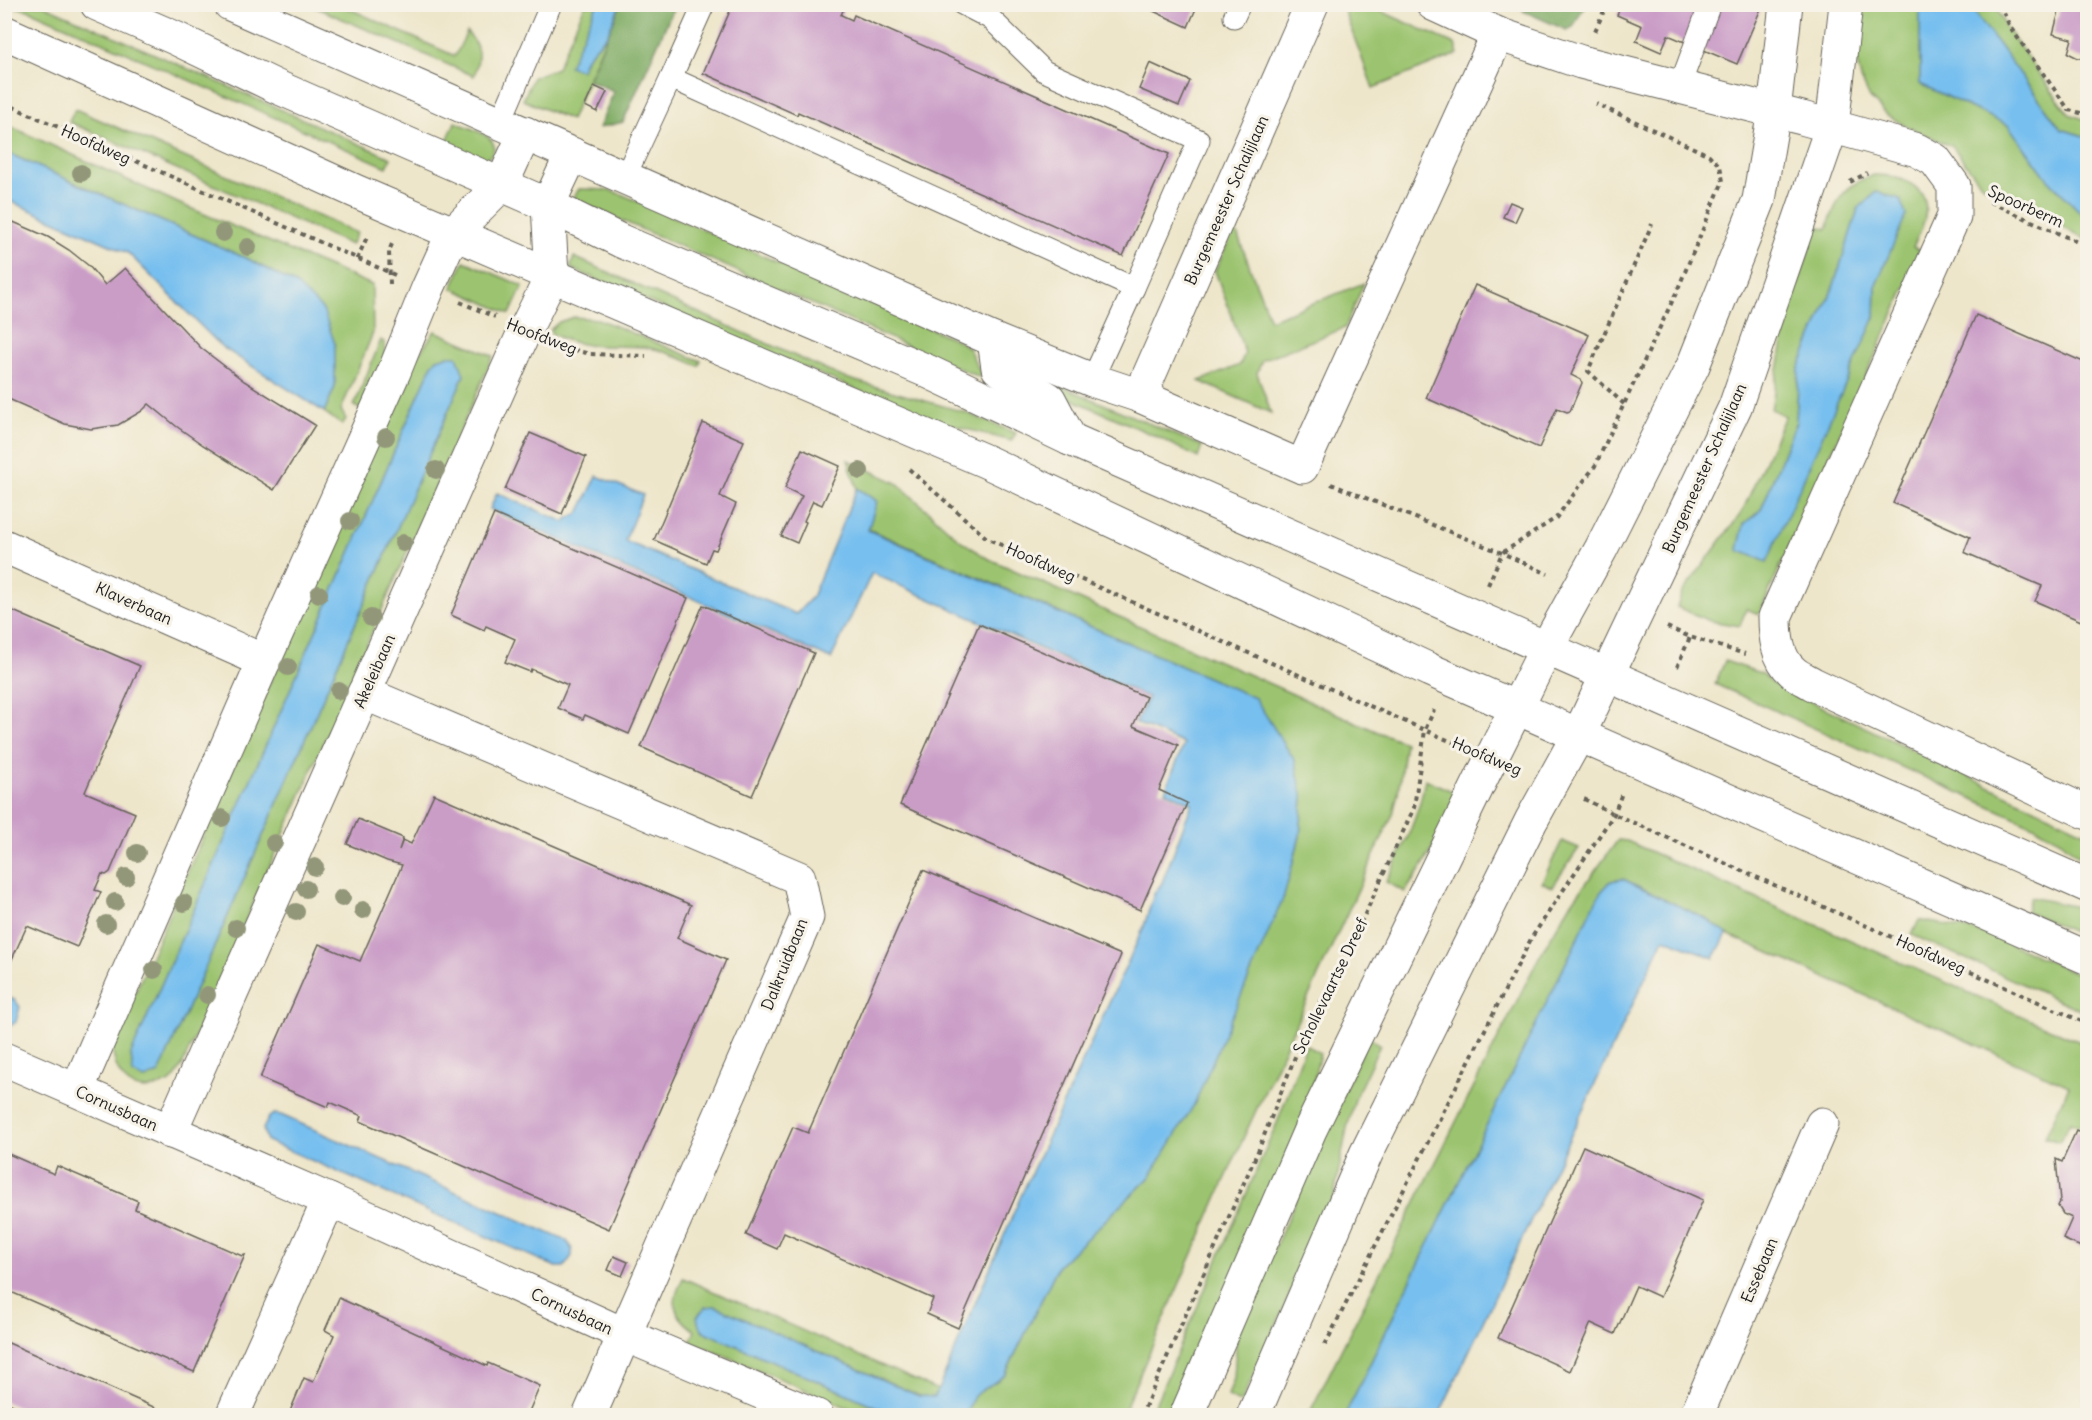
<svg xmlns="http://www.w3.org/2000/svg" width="2092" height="1420" font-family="Delius,sans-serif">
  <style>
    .green { fill: #9cc470; stroke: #5c7046; stroke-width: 1.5; fill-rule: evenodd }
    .forest { fill: #7daa62; stroke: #4c633f; stroke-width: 1.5 }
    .water { fill: #77bfef; stroke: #4a6e86; stroke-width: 1.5 }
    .building { fill: #ca9dc7 }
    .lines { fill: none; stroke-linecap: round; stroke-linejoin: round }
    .lane-casing { stroke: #666359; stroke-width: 23 }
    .street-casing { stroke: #666359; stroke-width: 35 }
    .secondary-casing { stroke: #666359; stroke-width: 35 }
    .path { stroke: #666359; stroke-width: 4; stroke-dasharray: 4.5 4.5; stroke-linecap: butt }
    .lane { stroke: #fff; stroke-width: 21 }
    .street { stroke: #fff; stroke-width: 33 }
    .secondary { stroke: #fff; stroke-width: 33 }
    .tree { fill: #93977a }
    .labels { text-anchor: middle; stroke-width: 6; stroke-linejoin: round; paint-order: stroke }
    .street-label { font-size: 16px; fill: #1c1c1c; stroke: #f7f3e8 }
  </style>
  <rect width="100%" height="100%" fill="#f7f3e8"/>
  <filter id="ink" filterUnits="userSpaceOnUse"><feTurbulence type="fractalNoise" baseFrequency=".0167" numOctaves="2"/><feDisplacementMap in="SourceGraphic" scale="12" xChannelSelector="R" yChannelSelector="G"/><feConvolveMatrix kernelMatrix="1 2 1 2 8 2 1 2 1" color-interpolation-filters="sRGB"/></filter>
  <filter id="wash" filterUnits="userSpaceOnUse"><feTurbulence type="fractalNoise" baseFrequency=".008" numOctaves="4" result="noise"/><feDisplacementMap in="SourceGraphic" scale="24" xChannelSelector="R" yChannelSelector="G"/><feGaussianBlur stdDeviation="1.35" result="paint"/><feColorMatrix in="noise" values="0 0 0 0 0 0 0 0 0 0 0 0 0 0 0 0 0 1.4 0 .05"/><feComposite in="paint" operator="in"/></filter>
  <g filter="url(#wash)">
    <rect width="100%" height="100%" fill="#eee6ca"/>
    <g class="green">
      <polygon points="5,4 43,5 391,158 387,167 31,11"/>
      <path d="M310,5H341L455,56L467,32C481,46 480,58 474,76Z"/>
      <polygon points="585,5 597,5 570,66 582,70 586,58 607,35 571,120 523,100 533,77 557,68"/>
      <polygon points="1342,5 1367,5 1455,44 1458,54 1373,88"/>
      <polygon points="1858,5 1920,5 1920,84 2008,125 2047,178 2087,219 2087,240 1982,185 1953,147 1904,125 1887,115 1870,98 1861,79 1855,54"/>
      <polygon points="1972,5 1995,5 2006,28 2069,114 2087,120 2087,137 2061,129 1975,13"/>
      <polygon points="75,109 357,233 351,245 69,122"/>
      <path d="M455,122C469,128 509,138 488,158H479L446,143Z"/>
      <polygon points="5,124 178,203 372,285 373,333 341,410 346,419 342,425 324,412 335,387 297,285 250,260 5,152"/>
      <path d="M1874,175C1898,175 1931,185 1925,216C1924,226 1917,238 1913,247L1922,251L1759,614L1746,609L1740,626L1710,621L1677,607L1682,593L1742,512L1785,416L1771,409L1788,314L1817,226L1827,229C1836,200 1843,185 1874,175ZM1858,209L1905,215L1876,285L1875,317L1738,550L1744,524L1761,510L1796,422L1799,368L1833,288Z"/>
      <polygon points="579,189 608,190 623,195 961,342 969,349 981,374 979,377 584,204 575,199 575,195"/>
      <polygon points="1235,228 1270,320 1364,283 1345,328 1262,360 1257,373 1271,413 1199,381 1240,365 1245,353 1215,271"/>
      <polygon points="574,257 842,377 964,412 1016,433 1011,441 921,417 570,268"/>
      <polygon points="464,261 523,286 510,314 452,288"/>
      <path d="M574,317L598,319L701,361L699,366C680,358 662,349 642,347C609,345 581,350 551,333L550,330L559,322Z"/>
      <path d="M435,331L493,356L182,1066C179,1071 175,1079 170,1082C167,1084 160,1085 157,1087C127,1096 114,1071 112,1046L403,376ZM432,365L464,375L164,1062L159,1073L145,1079L133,1073L131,1054Z"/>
      <polygon points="381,340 384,342 385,361 361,410 354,406"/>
      <polygon points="1033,374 1202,446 1198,458 1162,439 1031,381"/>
      <polygon points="848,460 897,483 960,540 987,558 1378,732 1405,742 1398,793 1393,814 1247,1130 1122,1415 965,1415 974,1396 1005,1375 1058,1266 1150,1177 1284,896 1300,836 1303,798 1255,698 868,529 877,501 857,488"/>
      <polygon points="1725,661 1763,674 1772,683 2087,833 2087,863 2061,841 2034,826 1715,684"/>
      <path d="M1425,779L1461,795L1422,867L1405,892L1386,882C1403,848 1419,817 1425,779Z"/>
      <polygon points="1618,840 1627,841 2087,1045 2087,1129 2070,1122 2059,1142 2045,1137 2069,1086 1727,934 1707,920 1623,879 1611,881 1600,894 1345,1415 1308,1416 1539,957 1570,905"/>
      <polygon points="1562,841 1579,848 1552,887 1542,882"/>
      <polygon points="2030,897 2087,909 2087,938 2026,911"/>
      <polygon points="1919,920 1971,930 1993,936 2087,978 2087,1013 1912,935"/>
      <polygon points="1368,1037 1380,1045 1356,1096 1347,1128 1334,1196 1241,1403 1228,1396 1234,1378 1237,1333"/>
      <polygon points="1306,1045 1320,1053 1307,1111 1176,1415 1150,1416 1277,1123"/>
      <path d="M683,1278L938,1390L934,1398L920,1396L714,1306L700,1312C696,1319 698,1324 703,1331L895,1415H865L690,1341L695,1331C672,1314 670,1303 683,1278Z"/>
    </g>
    <g class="forest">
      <polygon points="621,4 675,5 623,122 599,128 614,91 588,80"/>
      <polygon points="1526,5 1526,4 1585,5 1573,27 1566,30 1523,11"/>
    </g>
    <g class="water">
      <polygon points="597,5 620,5 607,35 586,58 581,70 569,66"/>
      <polygon points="1920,5 1972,5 1975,13 2061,129 2087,137 2087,219 2047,178 2008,125 1920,84"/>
      <polygon points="5,152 250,260 297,285 323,310 335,344 335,387 324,412 222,347 128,253 5,199"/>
      <polygon points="1876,192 1900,199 1906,215 1876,285 1875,317 1767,562 1738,550 1744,524 1761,510 1796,422 1799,368 1833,288 1858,209"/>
      <polygon points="447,356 457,356 464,375 164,1062 159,1073 145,1079 133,1074 131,1054 432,365 437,359"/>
      <polygon points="597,476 643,495 625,541 796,614 812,597 857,488 877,501 868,530 1255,698 1295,761 1303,798 1300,836 1284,896 1194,1105 1150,1177 1058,1266 1005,1375 974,1396 965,1415 895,1415 703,1331 699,1325 697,1317 705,1307 715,1306 919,1396 935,1397 1023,1191 1143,929 1154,894 1162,883 1192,803 1165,791 1184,744 1136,723 1148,697 872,573 831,659 490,509 497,493 565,522 568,518 579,513"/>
      <polygon points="1623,879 1708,920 1727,934 1714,958 1664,938 1439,1415 1345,1415 1600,893 1611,881"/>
      <polygon points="5,996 15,1000 20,1007 16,1022 7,1028 5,1027"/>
      <polygon points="274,1114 281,1115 567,1241 572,1249 572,1256 564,1267 556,1267 267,1141 263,1129 269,1117"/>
    </g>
    <g id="blocks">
      <g class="building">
        <polygon points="733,4 846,4 841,15 852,20 854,15 1169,154 1123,256 798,112 797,115 703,73"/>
        <polygon points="1138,4 1198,4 1188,27"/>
        <polygon points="1622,4 1763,4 1737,64 1668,35 1661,52 1636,41 1642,26 1617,15"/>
        <polygon points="2061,4 2088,4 2088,59 2078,58 2068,53 2072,39 2053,34"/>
        <polygon points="1150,63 1190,81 1179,106 1139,89"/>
        <polygon points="594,86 607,92 597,112 585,106"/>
        <polygon points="1510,202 1522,207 1515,222 1503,217"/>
        <polygon points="4,218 48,237 69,250 89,266 105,285 125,268 201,348 244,381 315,425 274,490 203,445 176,426 149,404 142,411 118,425 91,429 65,424 4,397"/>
        <polygon points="1475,285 1589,335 1571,375 1581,380 1582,383 1570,411 1567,412 1557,408 1539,448 1426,398"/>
        <polygon points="1976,315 2088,364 2088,624 2035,601 2042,586 1964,552 1970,537 1893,503"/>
        <polygon points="703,423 744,441 720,496 736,504 716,550 712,549 706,563 654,540"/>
        <polygon points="530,433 586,457 562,514 505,489"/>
        <polygon points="802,449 840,466 822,505 813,501 804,521 806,522 797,543 781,536 802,496 785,488"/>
        <polygon points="494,514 688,598 629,734 585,715 583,719 558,708 568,685 531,669 530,672 505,662 515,639 486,626 484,630 451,615"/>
        <polygon points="703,605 814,653 752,796 641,747"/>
        <polygon points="4,607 140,666 85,792 135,813 110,872 106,875 102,874 95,890 101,892 77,947 27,926 8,968 4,967"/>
        <polygon points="979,624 1146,697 1133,726 1178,745 1159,790 1187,803 1140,910 900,805"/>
        <polygon points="434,794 691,905 677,938 726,960 609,1229 360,1121 362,1116 330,1102 328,1107 260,1078 319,944 360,961 402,865 387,861 347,844 358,819 403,838 399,850 403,840 411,844"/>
        <polygon points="923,870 1121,955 958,1328 927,1314 933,1299 784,1233 777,1249 746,1235 793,1127 808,1133"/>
        <polygon points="2076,1131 2088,1136 2088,1250 2063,1239 2072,1218 2063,1214 2058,1206 2060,1202 2056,1159 2062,1162"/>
        <polygon points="1583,1146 1703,1200 1660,1297 1636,1286 1615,1334 1591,1323 1570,1371 1498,1338"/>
        <polygon points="4,1152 54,1174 57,1166 138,1201 135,1209 242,1256 245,1255 194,1372 4,1289"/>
        <polygon points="614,1256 628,1262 622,1276 608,1270"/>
        <polygon points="339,1298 487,1366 488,1363 540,1386 527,1416 288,1416 304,1378 313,1382 324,1358 334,1335 325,1330"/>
        <polygon points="4,1341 174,1416 37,1416 4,1401"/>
      </g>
    </g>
  </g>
  <g filter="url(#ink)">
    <use href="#blocks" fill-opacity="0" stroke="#666359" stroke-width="1.5"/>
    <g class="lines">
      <defs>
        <g id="lane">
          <polyline points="962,4 991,19 1044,71 1199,140 1134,288"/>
          <polyline points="1234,17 1240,4"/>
          <polyline points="671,78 704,4"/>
          <polyline points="1679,88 1710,4"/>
          <polyline points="500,123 551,4"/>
          <polyline points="625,177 671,78 1134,288 1092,380"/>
        </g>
        <g id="street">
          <polyline points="230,4 994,340 1092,380 1140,396 1302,467 1498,34"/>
          <path d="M1433,4L1498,34L1581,62L1802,118L1917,150L1935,160L1954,186V216L1775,617C1775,635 1777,658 1792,671C1798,677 1807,680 1813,684L2088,813"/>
          <polyline points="1140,396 1312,4"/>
          <polyline points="4,546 264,661"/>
          <polyline points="364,693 799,878 807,917 589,1416"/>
          <polyline points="4,1059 329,1200 625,1335 817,1416"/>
          <polyline points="77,1090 264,661 394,372 428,288 453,233 502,184 525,133"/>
          <polyline points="170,1132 525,330 552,276 548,205 572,154"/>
          <polyline points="232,1416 329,1200"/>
          <polyline points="1696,1416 1822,1124"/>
        </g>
        <g id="secondary">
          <polyline points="97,4 175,38 275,86 548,205 621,241 927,371 1070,439 2088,886"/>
          <polyline points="4,32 355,191 985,461 1430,670 2088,958"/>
          <polyline points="994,340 998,368 1049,399 1070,439"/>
          <polyline points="1186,1416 1310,1130 1484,773 1547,647 1601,549 1693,366 1759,200 1774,111 1786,4"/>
          <polyline points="1253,1416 1366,1154 1531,821 1579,734 1735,407 1832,126 1846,4"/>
        </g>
      </defs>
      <use href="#lane" class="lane-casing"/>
      <use href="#street" class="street-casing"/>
      <use href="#secondary" class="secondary-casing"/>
      <g class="path">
        <polyline points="2000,4 2010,27 2069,110 2088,115"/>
        <polyline points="1595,31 1607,4"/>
        <polyline points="4,103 395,275"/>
        <polyline points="1850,182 1867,173"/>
        <polyline points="1990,202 2088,247"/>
        <polyline points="357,259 368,235"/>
        <polyline points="390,284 389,251 392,244"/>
        <polyline points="460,302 495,317"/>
        <polyline points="556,345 590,354 646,356"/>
        <polyline points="1624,404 1588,371 1652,224"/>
        <polyline points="909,469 988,539 1459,745"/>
        <polyline points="1331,484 1502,553 1548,574"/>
        <polyline points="1488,585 1502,553 1556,518 1595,466 1677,291 1723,181 1720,166 1709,155 1596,104"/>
        <polyline points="1667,627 1690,637 1745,654"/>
        <polyline points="1677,667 1690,637"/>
        <polyline points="1584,799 1614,814 2088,1024"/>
        <polyline points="1325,1345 1532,937 1614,814 1622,793"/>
        <polyline points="1141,1416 1258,1151 1302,1039 1366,912 1414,808 1425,730 1434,710"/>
      </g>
      <use href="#lane" class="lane"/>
      <use href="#street" class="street"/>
      <use href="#secondary" class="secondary"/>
    </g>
    <g class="tree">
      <circle cx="81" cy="173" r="9"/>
      <circle cx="223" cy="233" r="9"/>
      <circle cx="248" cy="247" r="9"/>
      <circle cx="386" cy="437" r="9"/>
      <circle cx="436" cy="470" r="9"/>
      <circle cx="860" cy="471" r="9"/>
      <circle cx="350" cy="521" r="9"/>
      <circle cx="403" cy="543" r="9"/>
      <circle cx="319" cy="594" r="9"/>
      <circle cx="371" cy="618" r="9"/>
      <circle cx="288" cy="667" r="9"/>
      <circle cx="339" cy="691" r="9"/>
      <circle cx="222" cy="818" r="9"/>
      <circle cx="274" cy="843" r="9"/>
      <circle cx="137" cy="853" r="9"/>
      <circle cx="315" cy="867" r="9"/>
      <circle cx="126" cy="877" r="9"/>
      <circle cx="306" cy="889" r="9"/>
      <circle cx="342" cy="898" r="9"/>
      <circle cx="115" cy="902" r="9"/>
      <circle cx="184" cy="903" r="9"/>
      <circle cx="363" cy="910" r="9"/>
      <circle cx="296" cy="912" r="9"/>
      <circle cx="106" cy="924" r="9"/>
      <circle cx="236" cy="928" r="9"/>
      <circle cx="154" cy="970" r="9"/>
      <circle cx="207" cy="995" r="9"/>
    </g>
  </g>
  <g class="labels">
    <g class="street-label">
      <text transform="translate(96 144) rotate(24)" y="6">Hoofdweg</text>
      <text transform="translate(1226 200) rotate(-66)" y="6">Burgemeester Schalijlaan</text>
      <text transform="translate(2026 206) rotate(24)" y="6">Spoorberm</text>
      <text transform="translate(542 336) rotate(21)" y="6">Hoofdweg</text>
      <text transform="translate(1704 468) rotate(-66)" y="6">Burgemeester Schalijlaan</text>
      <text transform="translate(1041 562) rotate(24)" y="6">Hoofdweg</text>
      <text transform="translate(134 603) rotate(24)" y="6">Klaverbaan</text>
      <text transform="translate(374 671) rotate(-66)" y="6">Akeleibaan</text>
      <text transform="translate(1487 756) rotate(23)" y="6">Hoofdweg</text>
      <text transform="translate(1931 954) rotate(24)" y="6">Hoofdweg</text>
      <text transform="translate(784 964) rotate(-68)" y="6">Dalkruidbaan</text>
      <text transform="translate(1330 986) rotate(-64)" y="6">Schollevaartse Dreef</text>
      <text transform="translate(117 1108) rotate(24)" y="6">Cornusbaan</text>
      <text transform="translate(1759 1270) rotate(-67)" y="6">Essebaan</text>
      <text transform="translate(572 1311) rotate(25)" y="6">Cornusbaan</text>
    </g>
  </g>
  <rect width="2092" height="1420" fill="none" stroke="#f7f3e8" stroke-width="24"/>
</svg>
